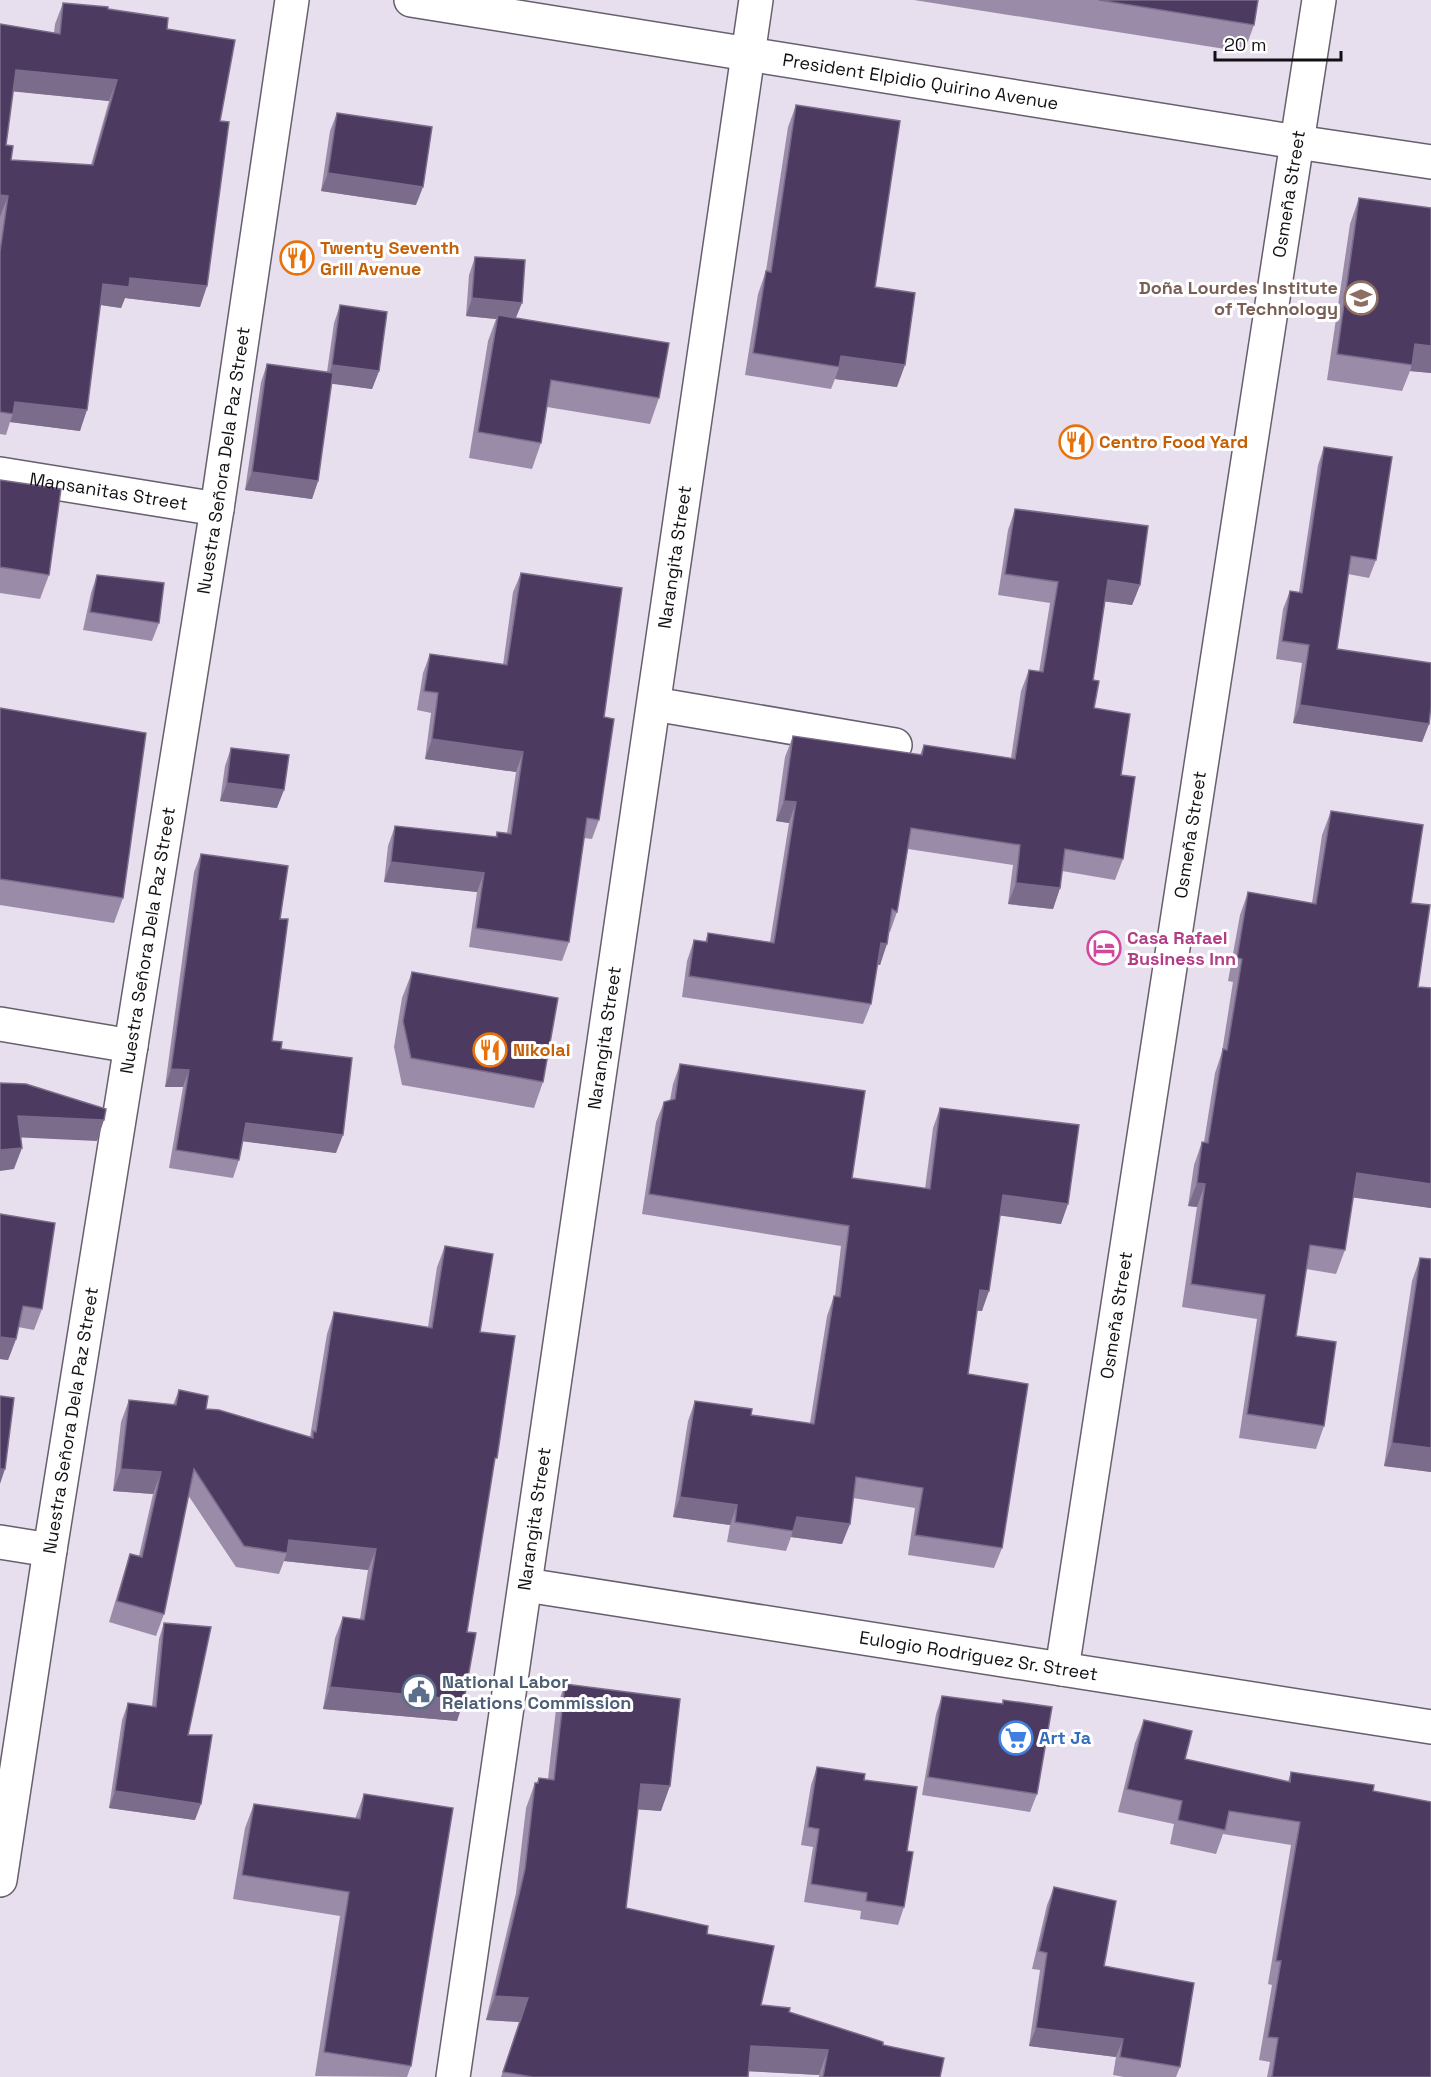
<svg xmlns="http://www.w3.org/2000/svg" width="1431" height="2077" font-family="'Space Grotesk',sans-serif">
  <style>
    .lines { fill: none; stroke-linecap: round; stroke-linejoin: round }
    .street-casing { stroke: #675f6c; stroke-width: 36 }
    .secondary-casing { stroke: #675f6c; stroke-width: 36 }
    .street { stroke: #fff; stroke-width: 33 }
    .secondary { stroke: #fff; stroke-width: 33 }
    .wall { fill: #9a8ca8; fill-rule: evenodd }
    .shaded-wall { fill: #7c6c8b }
    .building { fill: #4d3a61; stroke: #7c6c8b; stroke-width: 1.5; fill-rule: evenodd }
    .labels { text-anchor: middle; stroke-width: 6; stroke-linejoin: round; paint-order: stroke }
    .street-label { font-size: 18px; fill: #131015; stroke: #fff }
    .food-label { font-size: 18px; font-weight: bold; fill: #c56008; stroke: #fff; text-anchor: start }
    .education-label { font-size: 18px; font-weight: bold; fill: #785e54; stroke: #fff; text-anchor: end }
    .hotel-label { font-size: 18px; font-weight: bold; fill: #b23c85; stroke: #fff; text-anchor: start }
    .service-label { font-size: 18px; font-weight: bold; fill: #4e5e75; stroke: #fff; text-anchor: start }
    .shop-label { font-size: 18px; font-weight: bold; fill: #366cbe; stroke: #fff; text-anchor: start }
  </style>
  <rect width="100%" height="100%" fill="#e8dfee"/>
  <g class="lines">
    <defs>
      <g id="street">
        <path id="s1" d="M0,474L217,509"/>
        <polyline points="654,704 895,745"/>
        <polyline points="0,1024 131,1046"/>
        <polyline points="0,1542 50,1550"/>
        <path id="s2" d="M526,1585L1431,1727"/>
        <path id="s3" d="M1062,1669L1297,142"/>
        <path id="s4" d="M0,1880L50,1550L217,509L292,0"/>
        <path id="s5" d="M453,2077L756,0"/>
      </g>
      <g id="secondary">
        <path id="s6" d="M411,0L1297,142L1431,162"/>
        <polyline points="1297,142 1319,0"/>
      </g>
    </defs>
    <use href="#street" class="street-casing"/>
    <use href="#secondary" class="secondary-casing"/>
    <use href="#street" class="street"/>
    <use href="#secondary" class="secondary"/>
  </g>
  <g class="wall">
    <polygon points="914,0 1258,0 1254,25 1244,52"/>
    <path d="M63,3L108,9L167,29L220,121L200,307L125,298L121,308L100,305L80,431L10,422L6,435L0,434V24L54,33L55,24ZM13,91L109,101L91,165L11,160L6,145Z"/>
    <polygon points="796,105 875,287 897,387 835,379 831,389 745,375 758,294 766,271 788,127"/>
    <polygon points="337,113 416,205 321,191 330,131"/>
    <polygon points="1359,198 1431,373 1410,371 1402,391 1327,380 1350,224"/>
    <polygon points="475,257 516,318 659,398 650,424 547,407 541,443 532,469 469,458 488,341 496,319 466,316 469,275"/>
    <polygon points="340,305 379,371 372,389 331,383 318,481 312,499 245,490 261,382 267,364 327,372 334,323"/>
    <polygon points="1324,447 1376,560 1369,578 1348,574 1337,649 1429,724 1422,742 1293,723 1302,663 1276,659 1283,609 1290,591 1299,592 1318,465"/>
    <polygon points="0,480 49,575 40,599 0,593"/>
    <polygon points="1015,509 1140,585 1132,605 1105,601 1093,680 1094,708 1121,775 1123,859 1115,880 1062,871 1060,888 1053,909 1008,904 1013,865 908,849 897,912 890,932 889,932 880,965 877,964 871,1004 863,1024 682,997 687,961 694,940 705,942 708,933 770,942 789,823 776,821 785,757 793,736 920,755 924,745 1011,758 1021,691 1029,670 1039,672 1050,603 998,595 1008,530"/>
    <polygon points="521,573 604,717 599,820 592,839 584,838 569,942 562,961 469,947 477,892 384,882 388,846 395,826 495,837 497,832 507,833 516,772 425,759 431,713 417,710 423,673 430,654 503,665 513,592"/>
    <polygon points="97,575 159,623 152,641 83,630 91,593"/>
    <polygon points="0,708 123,898 114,923 0,905"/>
    <polygon points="231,748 277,808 220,801 225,766"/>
    <polygon points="1331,811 1411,903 1418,987 1431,988 1431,1208 1353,1197 1345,1250 1336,1274 1306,1269 1296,1336 1324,1426 1316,1449 1239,1438 1257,1319 1182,1307 1197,1207 1188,1206 1194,1165 1202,1142 1204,1142 1215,1073 1222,1052 1233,982 1228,981 1240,915 1248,892 1312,903 1322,835"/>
    <polygon points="201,854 280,919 272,1041 281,1049 336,1153 243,1141 239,1160 233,1178 169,1168 183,1087 165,1087 194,872"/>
    <polygon points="412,972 543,1082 534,1108 402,1085 394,1047 402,998"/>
    <polygon points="680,1064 852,1178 925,1189 933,1128 940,1108 1061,1224 1000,1215 982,1311 977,1311 968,1374 1002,1548 994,1568 908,1555 915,1508 853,1498 842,1544 791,1537 786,1551 727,1542 730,1525 673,1517 688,1421 695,1401 751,1415 810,1423 827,1316 834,1296 835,1296 841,1246 642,1214 656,1122 664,1102 670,1100 673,1084"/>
    <polygon points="0,1214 42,1309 34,1330 18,1327 16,1339 8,1360 0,1359"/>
    <polygon points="445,1246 480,1332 493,1469 467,1632 457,1721 323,1709 335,1638 343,1617 360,1619 368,1570 284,1561 279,1574 236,1567 188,1495 164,1614 156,1636 109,1622 123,1576 130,1554 139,1556 153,1494 113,1491 121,1422 129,1400 173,1405 179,1390 206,1409 310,1437 327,1334 334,1312 428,1327 437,1267"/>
    <polygon points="1420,1258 1431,1472 1384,1466 1412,1281"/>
    <polygon points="164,1623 188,1735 195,1820 109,1808 122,1720 128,1703 152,1707 159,1639"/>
    <polygon points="565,1684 661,1811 638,1809 626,1908 707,1934 761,2005 789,2012 883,2045 940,2077 819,2077 819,2075 748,2071 748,2077 501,2077 519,2022 486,2020 516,1893 526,1808 535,1783 537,1783 539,1778 548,1779 556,1709"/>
    <polygon points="942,1696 1002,1704 1037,1794 1030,1812 922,1795 936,1714"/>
    <polygon points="1144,1720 1185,1759 1288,1782 1291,1772 1373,1791 1431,2077 1267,2077 1270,2062 1259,2060 1272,1985 1268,1984 1291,1845 1223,1834 1216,1854 1170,1844 1174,1824 1118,1812 1135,1743"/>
    <polygon points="817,1767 864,1780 907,1851 904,1907 898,1925 860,1919 861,1911 804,1902 813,1847 801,1845 811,1785"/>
    <polygon points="364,1794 411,2066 407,2077 315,2076 340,1916 233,1899 245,1828 254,1804 355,1819"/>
    <polygon points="1054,1887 1104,1966 1180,2067 1176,2077 1124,2077 1113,2075 1116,2057 1029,2046 1040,1970 1032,1969 1047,1905"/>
  </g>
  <g class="shaded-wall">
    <polygon points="16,70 117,80 109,101 9,91"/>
    <polygon points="328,173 423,187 416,205 321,191"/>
    <polygon points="0,195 8,196 0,217"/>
    <polygon points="130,278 207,286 200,307 125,298 121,308 95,304 103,284"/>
    <polygon points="472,298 522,303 515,320 498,315 496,319 466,316"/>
    <polygon points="1415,344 1431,346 1431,373 1410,371 1412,365"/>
    <polygon points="841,356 905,365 897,387 835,379 839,367"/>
    <polygon points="332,365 379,371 372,389 326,383"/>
    <polygon points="15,402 87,410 80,431 10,422 13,414"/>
    <polygon points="252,472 318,481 312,499 245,490"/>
    <polygon points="1108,580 1140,585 1132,605 1101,601"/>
    <polygon points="1300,705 1429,724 1422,742 1293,723"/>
    <polygon points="432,739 523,752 516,772 425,759"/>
    <polygon points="227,783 284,790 277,808 220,801"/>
    <polygon points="784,801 796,802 789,823 776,821"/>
    <polygon points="391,862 484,873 477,892 384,882"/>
    <polygon points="1016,883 1060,888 1053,909 1008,904"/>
    <polygon points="881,943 887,944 880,965 873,964"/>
    <polygon points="171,1069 189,1070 183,1087 165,1087"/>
    <polygon points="18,1116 104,1120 97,1141 11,1137"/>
    <polygon points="246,1123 343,1135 336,1153 240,1141"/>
    <polygon points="22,1148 14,1169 0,1171 0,1150"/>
    <polygon points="1357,1173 1431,1184 1431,1208 1349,1197"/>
    <polygon points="1197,1183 1205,1184 1197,1207 1188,1206"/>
    <polygon points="1003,1195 1068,1204 1061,1224 996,1215"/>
    <polygon points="980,1290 989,1291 982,1311 973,1310"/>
    <polygon points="0,1337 16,1339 8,1360 0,1359"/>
    <polygon points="1392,1443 1431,1448 1431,1472 1384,1466"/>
    <polygon points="0,1469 5,1469 0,1484"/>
    <polygon points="121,1469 161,1472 153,1494 113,1491"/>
    <polygon points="680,1497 737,1505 730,1525 673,1517"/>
    <polygon points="797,1517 850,1524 842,1544 791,1537"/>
    <polygon points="289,1540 376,1549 368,1570 284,1561 287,1553"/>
    <polygon points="330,1687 464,1700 457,1721 323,1709"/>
    <polygon points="641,1784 670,1786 661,1811 632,1809"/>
    <polygon points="115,1791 201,1804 195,1820 109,1808"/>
    <polygon points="495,1996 528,1998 519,2022 486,2020"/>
    <polygon points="1036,2028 1123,2039 1116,2057 1029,2046"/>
    <polygon points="751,2046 828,2050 819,2075 743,2071"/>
  </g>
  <g class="building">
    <polygon points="1099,0 1258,0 1254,25"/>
    <path d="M63,3L108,7V9L168,18L167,29L235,40L220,121L229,122L207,286L130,278L129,287L103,284L87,410L15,402L13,414L0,412V252L8,196L0,195V24L60,34ZM16,70L117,80L93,165L11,160L13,146L6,145Z"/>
    <polygon points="796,105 900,121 875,287 915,293 905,365 841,356 839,367 753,353 766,271 771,272"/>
    <polygon points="337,113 432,127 423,187 328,173"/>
    <polygon points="1359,198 1431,208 1431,346 1415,344 1412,365 1337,354"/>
    <polygon points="475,257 525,260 522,303 472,298"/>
    <polygon points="340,305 387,312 379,371 332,365"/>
    <polygon points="498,315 669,343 659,398 551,380 541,443 478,432"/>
    <polygon points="267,364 333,373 318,481 252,472"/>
    <polygon points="1324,447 1392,457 1376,560 1351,556 1337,649 1431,663 1431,706 1429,724 1300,705 1309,645 1282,641 1290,591 1302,593"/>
    <polygon points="0,480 61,489 49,575 0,567"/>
    <polygon points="1015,509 1148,526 1140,585 1108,580 1093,680 1099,681 1094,708 1130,714 1121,775 1135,777 1123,859 1065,849 1060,888 1016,883 1020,845 911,828 897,912 892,909 887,944 881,943 871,1004 689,976 694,940 707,942 708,933 774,943 796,802 784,801 793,736 922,755 924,745 1015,759 1029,670 1043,672 1058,582 1005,574"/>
    <polygon points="521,573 622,588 604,717 614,719 599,820 587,818 569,942 476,928 484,873 391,862 395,826 497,837 497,832 511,834 523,752 432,739 438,693 424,691 430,654 507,665"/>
    <polygon points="97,575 164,583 159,623 90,612"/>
    <polygon points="0,708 146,733 123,898 0,879"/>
    <polygon points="231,748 289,755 284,790 227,783"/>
    <polygon points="1331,811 1423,825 1411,903 1430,905 1418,987 1431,988 1431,1184 1357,1173 1345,1250 1310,1245 1296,1336 1336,1342 1324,1426 1247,1414 1265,1295 1191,1284 1205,1184 1197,1183 1202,1142 1208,1143 1223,1049 1227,1050 1242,959 1237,958 1248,892 1316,904"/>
    <polygon points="201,854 288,866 280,919 288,919 272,1041 282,1042 281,1049 352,1058 343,1135 246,1123 239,1160 176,1150 189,1070 171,1069"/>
    <polygon points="412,972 558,998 543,1082 411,1058 403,1021"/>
    <polygon points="680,1064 865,1091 852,1178 930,1189 940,1108 1079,1125 1068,1204 1003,1195 989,1291 980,1290 968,1374 1028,1384 1002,1548 915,1535 923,1488 856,1477 850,1524 797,1517 793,1531 735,1522 737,1505 680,1497 695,1401 752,1409 751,1415 814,1424 834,1296 840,1297 849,1226 649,1194 664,1102 675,1099"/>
    <polygon points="0,1083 26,1084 106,1109 104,1120 18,1116 22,1148 0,1150"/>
    <polygon points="0,1214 55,1223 42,1309 23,1306 16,1339 0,1337"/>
    <polygon points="445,1246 493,1254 480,1332 515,1336 497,1458 495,1458 467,1632 476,1633 464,1700 330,1687 343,1617 364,1620 376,1549 289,1540 287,1553 244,1546 194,1469 164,1614 117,1601 130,1554 142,1557 161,1472 121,1469 129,1400 176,1405 179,1390 208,1396 206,1409 219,1410 313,1438 313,1431 316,1432 334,1312 432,1328"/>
    <polygon points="1420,1258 1431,1259 1431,1448 1392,1443"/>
    <polygon points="0,1396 14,1398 5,1469 0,1469"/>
    <polygon points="164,1623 211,1627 188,1735 212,1735 201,1804 115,1791 128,1703 156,1707"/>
    <polygon points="565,1684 680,1699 670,1786 641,1784 626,1908 708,1926 707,1934 774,1946 761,2005 790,2008 789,2012 883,2042 883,2045 944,2058 940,2077 823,2077 828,2050 751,2046 748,2077 533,2077 503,2072 528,1998 495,1996 525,1869 535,1783 538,1783 539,1778 554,1780"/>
    <polygon points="942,1696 1003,1704 1003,1700 1052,1707 1037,1794 928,1777"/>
    <polygon points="1144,1720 1192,1731 1185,1759 1290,1782 1291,1772 1374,1785 1373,1791 1431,1802 1431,2077 1272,2077 1278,2038 1268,2037 1281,1961 1276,1961 1300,1822 1229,1811 1225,1830 1178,1820 1182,1801 1127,1789"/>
    <polygon points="817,1767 865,1774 864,1780 917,1787 907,1851 913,1852 904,1907 866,1901 867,1893 811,1884 819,1829 808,1827"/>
    <polygon points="364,1794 453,1808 411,2066 324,2052 349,1892 242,1875 254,1804 360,1819"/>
    <polygon points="1054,1887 1116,1901 1104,1966 1194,1983 1180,2067 1120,2057 1123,2039 1036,2028 1047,1953 1039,1951"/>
  </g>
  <defs>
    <symbol id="restaurant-ring" viewBox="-11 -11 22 22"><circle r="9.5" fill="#fff" stroke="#e8710a" stroke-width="1.5"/><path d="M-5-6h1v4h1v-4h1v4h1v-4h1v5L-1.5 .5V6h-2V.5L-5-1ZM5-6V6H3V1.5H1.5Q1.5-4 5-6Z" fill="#e8710a"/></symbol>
    <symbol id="university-ring" viewBox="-11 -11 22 22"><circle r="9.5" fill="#fff" stroke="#8d6e63" stroke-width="1.5"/><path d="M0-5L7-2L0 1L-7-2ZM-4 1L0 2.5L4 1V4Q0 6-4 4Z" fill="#8d6e63"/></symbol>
    <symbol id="hotel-ring" viewBox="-11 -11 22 22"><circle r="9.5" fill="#fff" stroke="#d1479c" stroke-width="1.5"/><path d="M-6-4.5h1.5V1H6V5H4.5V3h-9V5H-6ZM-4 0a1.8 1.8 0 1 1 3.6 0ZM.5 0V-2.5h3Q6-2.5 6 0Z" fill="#d1479c"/></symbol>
    <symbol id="civic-ring" viewBox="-11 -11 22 22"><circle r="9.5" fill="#fff" stroke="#5c6f8a" stroke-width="1.5"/><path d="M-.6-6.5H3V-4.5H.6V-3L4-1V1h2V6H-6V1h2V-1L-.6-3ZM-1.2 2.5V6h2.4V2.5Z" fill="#5c6f8a"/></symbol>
    <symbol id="supermarket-ring" viewBox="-11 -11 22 22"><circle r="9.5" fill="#fff" stroke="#3f7fe0" stroke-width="1.5"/><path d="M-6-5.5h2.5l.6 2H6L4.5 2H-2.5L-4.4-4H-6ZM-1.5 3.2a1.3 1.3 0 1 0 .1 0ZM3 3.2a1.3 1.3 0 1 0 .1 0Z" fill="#3f7fe0"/></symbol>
  </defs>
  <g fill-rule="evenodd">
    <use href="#restaurant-ring" x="278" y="239" width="38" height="38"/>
    <use href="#university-ring" x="1342" y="279" width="38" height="38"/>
    <use href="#restaurant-ring" x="1057" y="423" width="38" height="38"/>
    <use href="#hotel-ring" x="1085" y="929" width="38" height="38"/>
    <use href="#restaurant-ring" x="471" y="1031" width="38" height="38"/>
    <use href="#civic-ring" x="400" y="1673" width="38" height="38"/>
    <use href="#supermarket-ring" x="997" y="1719" width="38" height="38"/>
  </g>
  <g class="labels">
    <g class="street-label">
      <text dy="6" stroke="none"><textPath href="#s6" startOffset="516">President Elpidio Quirino Avenue</textPath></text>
      <text transform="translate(1289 194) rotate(-81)" y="6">Osmeña Street</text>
      <text dy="6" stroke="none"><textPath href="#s4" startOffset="1437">Nuestra Señora Dela Paz Street</textPath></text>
      <text dy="6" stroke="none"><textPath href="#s1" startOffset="110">Mansanitas Street</textPath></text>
      <text dy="6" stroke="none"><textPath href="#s5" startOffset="1536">Narangita Street</textPath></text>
      <text dy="6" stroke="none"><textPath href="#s3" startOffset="844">Osmeña Street</textPath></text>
      <text dy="6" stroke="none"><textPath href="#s4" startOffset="951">Nuestra Señora Dela Paz Street</textPath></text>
      <text dy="6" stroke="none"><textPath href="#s5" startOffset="1050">Narangita Street</textPath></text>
      <text dy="6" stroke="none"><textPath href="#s3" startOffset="358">Osmeña Street</textPath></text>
      <text dy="6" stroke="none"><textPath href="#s4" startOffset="465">Nuestra Señora Dela Paz Street</textPath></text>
      <text dy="6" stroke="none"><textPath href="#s5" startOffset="564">Narangita Street</textPath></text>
      <text dy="6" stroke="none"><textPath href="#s2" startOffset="458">Eulogio Rodriguez Sr. Street</textPath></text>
    </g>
    <g class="food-label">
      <text x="320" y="254">Twenty Seventh<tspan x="320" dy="21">Grill Avenue</tspan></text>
      <text x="1099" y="448">Centro Food Yard</text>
      <text x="513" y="1056">Nikolai</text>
    </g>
    <g class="education-label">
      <text x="1338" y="294">Doña Lourdes Institute<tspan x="1338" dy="21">of Technology</tspan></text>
    </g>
    <g class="hotel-label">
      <text x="1127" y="944">Casa Rafael<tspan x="1127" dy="21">Business Inn</tspan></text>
    </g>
    <g class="service-label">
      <text x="442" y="1688">National Labor<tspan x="442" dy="21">Relations Commission</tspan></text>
    </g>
    <g class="shop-label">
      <text x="1039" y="1744">Art Ja</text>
    </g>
  </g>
  <path d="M1215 51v9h126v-9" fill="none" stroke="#131015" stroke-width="3"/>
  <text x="1224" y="51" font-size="18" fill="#131015" stroke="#ffffff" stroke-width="4.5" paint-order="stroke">20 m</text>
</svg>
